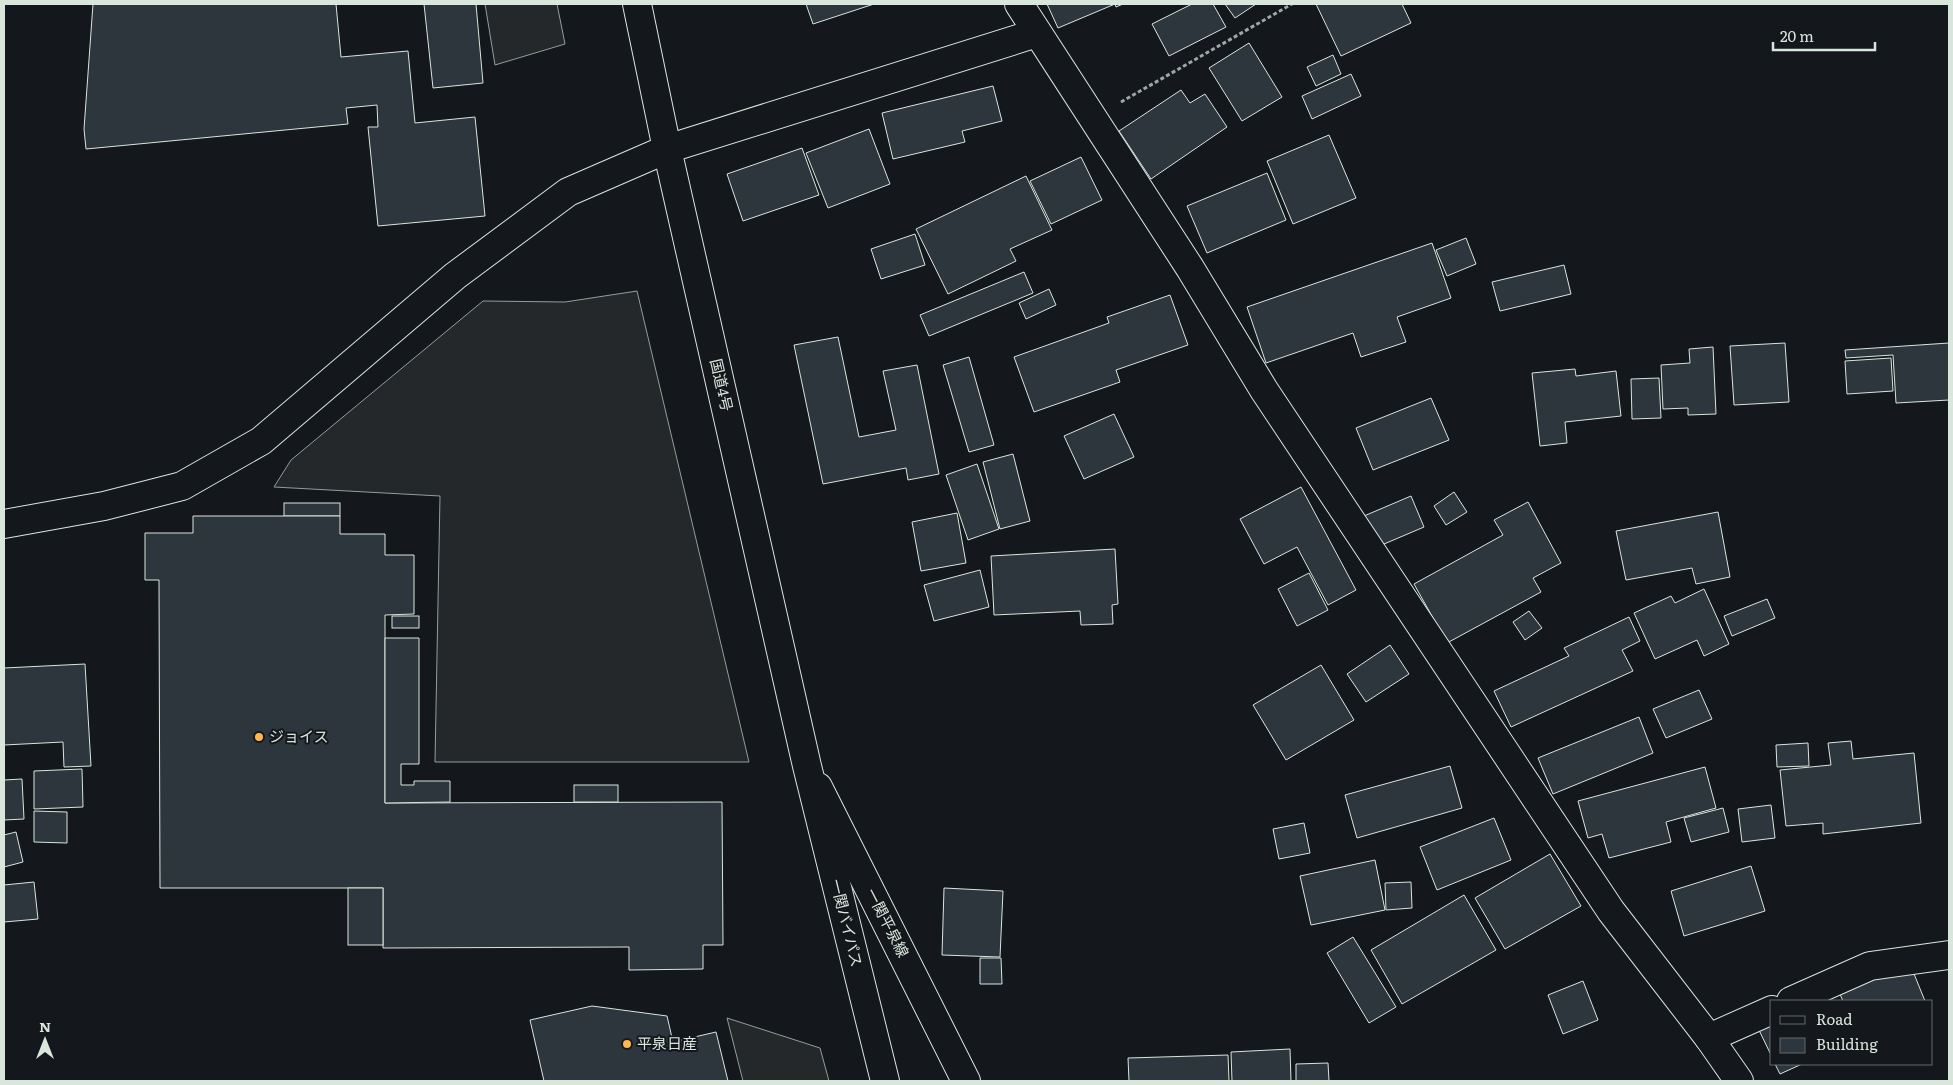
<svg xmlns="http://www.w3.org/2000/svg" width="1953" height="1085" font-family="Literata,'Noto Sans JP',serif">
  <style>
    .parking { fill: #24282b; stroke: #939e99 }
    .building { fill: #2c363c; stroke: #d8e6dc }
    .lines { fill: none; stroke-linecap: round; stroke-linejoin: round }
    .minor-casing { stroke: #d8e6dc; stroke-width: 30 }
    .secondary-casing { stroke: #d8e6dc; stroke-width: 30 }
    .trunk-casing { stroke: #d8e6dc; stroke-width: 30 }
    .path { stroke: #9da8a2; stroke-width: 3; stroke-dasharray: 4 2.5; stroke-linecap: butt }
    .minor { stroke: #14181c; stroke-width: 28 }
    .secondary { stroke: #14181c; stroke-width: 28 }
    .trunk { stroke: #14181c; stroke-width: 28 }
    .poi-dot { fill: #ffb74d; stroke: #14181c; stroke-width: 2 }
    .labels { text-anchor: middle; stroke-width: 4; stroke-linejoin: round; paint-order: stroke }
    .street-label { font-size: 15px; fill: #d8e6dc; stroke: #14181c }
    .poi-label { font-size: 15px; fill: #d8e6dc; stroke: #14181c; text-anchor: start }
  </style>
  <rect width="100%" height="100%" fill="#14181c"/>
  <g class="parking">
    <polygon points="485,4 557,4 565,44 495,65"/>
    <polygon points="637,291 749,762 435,762 440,496 274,487 291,460 483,301 565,302"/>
    <polygon points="727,1018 820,1048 829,1081 743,1081"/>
  </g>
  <g class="building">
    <polygon points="93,4 336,4 341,57 408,51 415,123 475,117 485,216 378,226 368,127 378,127 377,105 346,108 348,124 86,149 84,129"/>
    <polygon points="424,4 476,4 483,83 433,88"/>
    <polygon points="806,4 874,4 813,24"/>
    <polygon points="1047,4 1123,4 1116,7 1115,4 1058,28"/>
    <polygon points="1192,4 1213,4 1226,27 1169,56 1152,24"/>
    <polygon points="1225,4 1256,4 1235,18"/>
    <polygon points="1316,4 1402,4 1411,23 1341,56"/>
    <polygon points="1249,43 1282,97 1242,121 1209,68"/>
    <polygon points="1333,55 1341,74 1316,86 1307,67"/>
    <polygon points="1351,74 1361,96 1312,119 1302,96"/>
    <polygon points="993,86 1002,121 962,131 965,142 893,159 882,113"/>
    <polygon points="1181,90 1190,103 1205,94 1227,127 1151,179 1119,131"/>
    <polygon points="869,129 890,184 828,208 806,153"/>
    <polygon points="1329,135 1356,198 1293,224 1267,161"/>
    <polygon points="802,148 819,195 743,221 727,174"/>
    <polygon points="1081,157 1102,200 1051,224 1030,181"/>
    <polygon points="1267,173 1286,220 1207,253 1187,206"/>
    <polygon points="1026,176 1052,230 1010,249 1016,261 948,294 916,229"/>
    <polygon points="915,234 925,265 881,279 871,249"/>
    <polygon points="1466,238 1476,264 1447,276 1436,250"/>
    <polygon points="1432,243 1451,298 1397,317 1406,342 1361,357 1353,333 1266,363 1247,307"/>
    <polygon points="1564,265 1571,294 1500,311 1492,282"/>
    <polygon points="1024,272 1033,293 929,336 920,315"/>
    <polygon points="1049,289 1056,305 1026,319 1019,303"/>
    <polygon points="1170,295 1188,345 1116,370 1120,382 1034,412 1014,357 1109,323 1107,317"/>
    <polygon points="838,337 859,437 896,430 883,371 917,365 939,474 908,480 906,468 823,484 794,345"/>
    <polygon points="1785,343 1789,402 1734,405 1730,346"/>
    <polygon points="1949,343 1949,400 1896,403 1893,355 1846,358 1845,350"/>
    <polygon points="1713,347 1716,414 1688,415 1688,408 1663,409 1661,365 1690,363 1689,349"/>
    <polygon points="969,357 994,445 969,452 943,365"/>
    <polygon points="1891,358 1893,391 1847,394 1845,361"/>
    <polygon points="1575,369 1576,376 1616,371 1621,416 1565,422 1567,443 1540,446 1532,373"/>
    <polygon points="1659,378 1661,418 1632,419 1631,379"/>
    <polygon points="1431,398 1449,440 1373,470 1356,428"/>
    <polygon points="1114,414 1134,457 1084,479 1064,436"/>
    <polygon points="1013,454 1030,521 1000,529 983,462"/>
    <polygon points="977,464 999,529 968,540 946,475"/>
    <polygon points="1301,487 1356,590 1328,605 1297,547 1264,564 1240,519"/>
    <polygon points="1454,492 1467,512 1446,525 1434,506"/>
    <polygon points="1411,496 1424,527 1377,547 1364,516"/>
    <polygon points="1528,502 1561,563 1533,578 1541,592 1447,643 1414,584 1503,535 1494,520"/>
    <rect x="284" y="503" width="56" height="13"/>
    <polygon points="1718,512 1730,577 1696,584 1692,568 1626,580 1616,531"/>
    <polygon points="957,513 966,563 921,571 912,522"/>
    <polygon points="193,516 340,516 340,534 385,534 385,555 414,555 414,614 385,615 385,803 722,802 723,945 703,945 703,969 629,970 629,947 383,948 383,888 160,888 159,580 145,580 145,533 193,533"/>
    <polygon points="1115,549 1118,604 1112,605 1113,624 1081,625 1080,611 994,615 991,556"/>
    <polygon points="980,570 989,607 934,621 924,585"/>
    <polygon points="1309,573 1328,610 1297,626 1278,589"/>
    <polygon points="1704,589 1729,644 1704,656 1697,640 1655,659 1634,613 1671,596 1675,603"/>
    <polygon points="1767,599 1775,618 1732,636 1724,616"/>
    <polygon points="1529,611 1542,628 1525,640 1513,622"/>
    <rect x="392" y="616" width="27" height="12"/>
    <polygon points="1629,617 1640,641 1622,650 1633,671 1511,727 1494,691 1569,656 1564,648"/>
    <polygon points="385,638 419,638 419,764 401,764 401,785 414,785 414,781 450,781 450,802 385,803"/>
    <polygon points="1390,645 1409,674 1366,702 1347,674"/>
    <polygon points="85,664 91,766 64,767 63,742 4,745 4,668"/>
    <polygon points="1321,665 1354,720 1286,760 1253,705"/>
    <polygon points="1699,690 1712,719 1666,738 1653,709"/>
    <polygon points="1639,717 1653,753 1553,794 1538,758"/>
    <polygon points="1851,741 1853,759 1914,753 1921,823 1823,834 1823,823 1786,826 1780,770 1831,765 1828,743"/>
    <polygon points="1808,743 1809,766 1777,767 1776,745"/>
    <polygon points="1450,766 1462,808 1357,838 1345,795"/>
    <polygon points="1705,767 1716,808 1666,822 1671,842 1609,858 1602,834 1588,838 1578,801"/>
    <polygon points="82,769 83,807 34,809 34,771"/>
    <polygon points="22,779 24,819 4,820 4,780"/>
    <rect x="574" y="785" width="44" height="17"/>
    <polygon points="1771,805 1775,838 1742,842 1738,809"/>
    <polygon points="1723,808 1729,832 1691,842 1684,818"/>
    <polygon points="34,811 67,812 67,843 34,842"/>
    <polygon points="1494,818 1511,860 1437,890 1420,847"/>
    <polygon points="1304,823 1310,853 1279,859 1273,829"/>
    <polygon points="16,832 23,862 4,867 4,835"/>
    <polygon points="1550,854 1581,906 1505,949 1475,898"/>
    <polygon points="1375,860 1385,910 1311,925 1300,876"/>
    <polygon points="1751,866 1765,911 1684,936 1671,891"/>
    <polygon points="34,882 38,919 4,922 4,885"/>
    <polygon points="1411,882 1412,908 1386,910 1385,883"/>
    <rect x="348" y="888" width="35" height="57"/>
    <polygon points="944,888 1003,891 1000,957 942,955"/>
    <polygon points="1464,895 1496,950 1402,1004 1371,950"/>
    <polygon points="1353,937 1396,1007 1369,1023 1327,953"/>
    <polygon points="980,958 1001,958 1002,984 980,984"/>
    <polygon points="1910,964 1925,1001 1843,1001 1839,992"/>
    <polygon points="1583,981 1598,1020 1563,1034 1548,995"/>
    <polygon points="592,1006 667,1016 673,1042 716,1032 728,1081 544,1081 530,1020"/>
    <polygon points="1772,1020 1772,1057 1757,1026"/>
    <polygon points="1290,1049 1291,1081 1232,1081 1231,1052"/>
    <polygon points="1228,1055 1229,1081 1129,1081 1128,1058"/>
    <polygon points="1328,1063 1329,1081 1296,1081 1296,1064"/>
    <polygon points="1775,1064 1802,1064 1780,1074"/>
  </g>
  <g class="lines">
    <defs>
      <g id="minor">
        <polyline points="1019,4 1190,268 1264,390 1611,911 1709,1038 1739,1081"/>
        <polyline points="4,524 104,506 182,486 261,441 455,276 568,192 667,149 1037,33"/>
        <polyline points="1791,1001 1870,966 1949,955"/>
        <polyline points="1709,1038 1772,1010"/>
      </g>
      <polyline id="secondary" points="818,787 966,1081"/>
      <polyline id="trunk" points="637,4 667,149 807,766 885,1081"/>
    </defs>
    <use href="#minor" class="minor-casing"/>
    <use href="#secondary" class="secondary-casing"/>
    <use href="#trunk" class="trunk-casing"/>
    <polyline class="path" points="1121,102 1292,4"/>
    <use href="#minor" class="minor"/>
    <use href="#secondary" class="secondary"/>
    <use href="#trunk" class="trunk"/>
  </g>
  <g class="poi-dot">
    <circle cx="259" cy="737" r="5"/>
    <circle cx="627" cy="1044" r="5"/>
  </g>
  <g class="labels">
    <g class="street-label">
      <text transform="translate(721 385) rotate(77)" y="5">国道4号</text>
      <text transform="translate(846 923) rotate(76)" y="5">一関バイパス</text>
      <text transform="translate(887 923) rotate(63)" y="5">一関平泉線</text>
    </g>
    <g class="poi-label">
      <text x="269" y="742">ジョイス</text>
      <text x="637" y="1049">平泉日産</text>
    </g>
  </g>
  <rect width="1953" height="1085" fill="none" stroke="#d8e6dc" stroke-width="10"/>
  <rect x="1770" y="1000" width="162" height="65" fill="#14181c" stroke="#626a69"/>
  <rect x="1780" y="1016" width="25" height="8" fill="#14181c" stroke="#626a69"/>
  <text x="1816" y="1025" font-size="15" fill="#d8e6dc">Road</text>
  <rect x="1780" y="1038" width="25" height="15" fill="#2c363c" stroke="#626a69"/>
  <text x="1816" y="1050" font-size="15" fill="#d8e6dc">Building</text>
  <g transform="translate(45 1040)" stroke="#14181c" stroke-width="4" paint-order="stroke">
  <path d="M0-4L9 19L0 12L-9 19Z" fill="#d8e6dc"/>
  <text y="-8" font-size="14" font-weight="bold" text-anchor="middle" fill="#d8e6dc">N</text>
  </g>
  <path d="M1773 42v8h102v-8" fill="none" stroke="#d8e6dc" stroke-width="2.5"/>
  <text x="1780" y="42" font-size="15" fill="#d8e6dc" stroke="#14181c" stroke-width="4" paint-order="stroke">20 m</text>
</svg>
